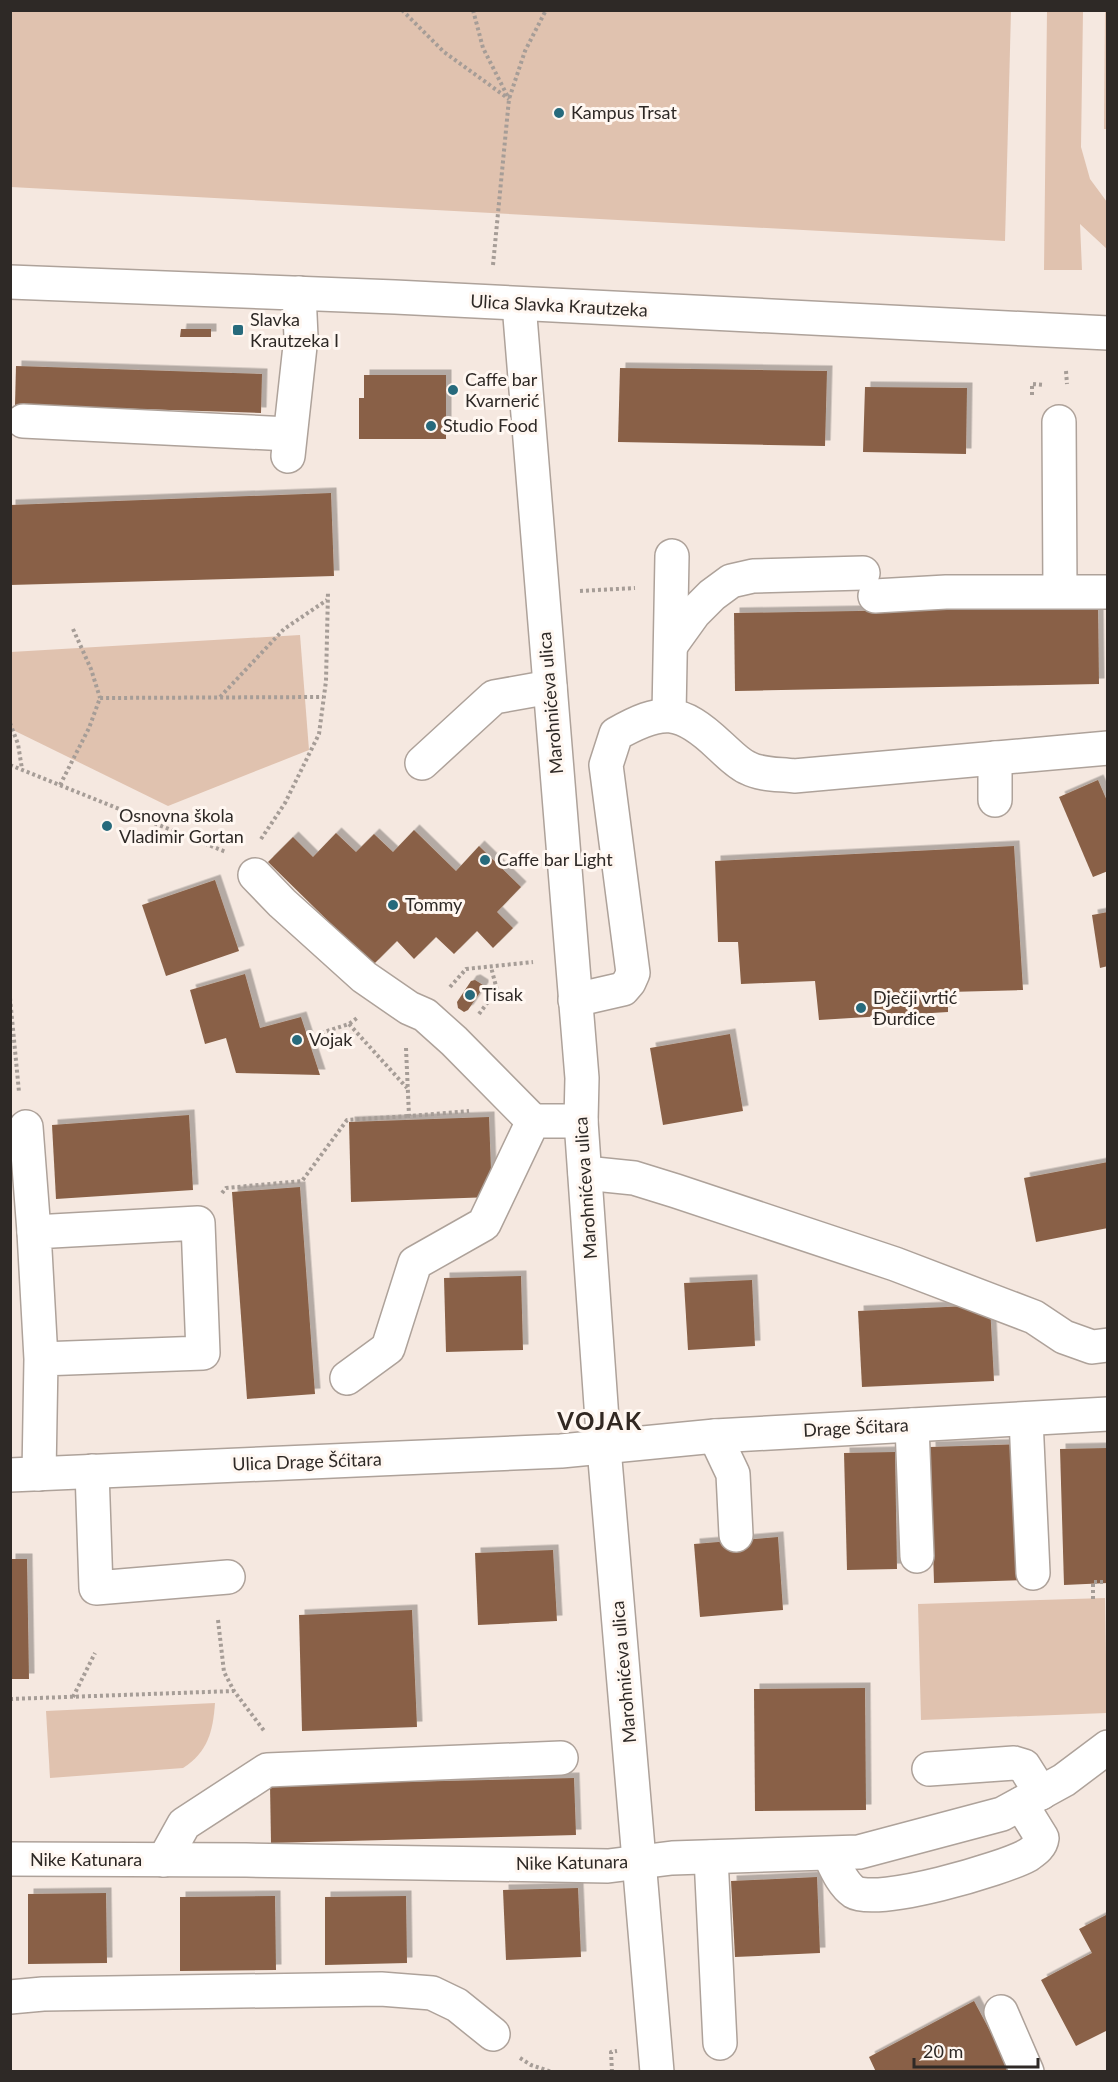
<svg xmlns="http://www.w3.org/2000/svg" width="1118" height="2082" font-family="Lato,sans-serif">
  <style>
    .green { fill: #e0c2af }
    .building { fill: #896147; filter: url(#shadow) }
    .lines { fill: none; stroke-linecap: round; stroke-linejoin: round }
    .minor-casing { stroke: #aea29a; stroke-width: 36 }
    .path { stroke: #a69d97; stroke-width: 4; stroke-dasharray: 3 3; stroke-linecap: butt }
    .minor { stroke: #fff; stroke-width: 33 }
    .poi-dot { fill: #276a7c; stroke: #fff7f1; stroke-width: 2 }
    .labels { text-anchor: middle; stroke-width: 6; stroke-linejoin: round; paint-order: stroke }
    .poi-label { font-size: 18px; fill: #2e2926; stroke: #fff7f1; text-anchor: start }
    .street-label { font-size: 18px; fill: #2e2926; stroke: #fff7f1 }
    .district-label { font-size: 24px; font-weight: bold; letter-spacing: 1.5px; fill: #322822; stroke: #fff7f1 }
  </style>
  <defs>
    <filter id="shadow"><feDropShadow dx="5.5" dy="-5.5" stdDeviation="0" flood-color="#0004"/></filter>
  </defs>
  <rect width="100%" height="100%" fill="#f5e8e0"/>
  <g class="green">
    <polygon points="1107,10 1108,129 1104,129 1105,11"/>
    <polygon points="10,11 1011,11 1005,241 11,187"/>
    <polygon points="1047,11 1083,11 1081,147 1090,179 1107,202 1108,250 1080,224 1082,270 1044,270"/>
    <polygon points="300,635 309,750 168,806 11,729 11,652"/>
    <polygon points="1105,1598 1107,1713 921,1720 918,1604"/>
    <path d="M215,1703C213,1731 208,1752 183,1768L50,1778L46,1711Z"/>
  </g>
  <g class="building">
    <polygon points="181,329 211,329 211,337 180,337"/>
    <polygon points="16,366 262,374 261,413 15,405"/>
    <polygon points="620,368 827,371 825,446 618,442"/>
    <polygon points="364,375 446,375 446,439 359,439 359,398 364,398"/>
    <polygon points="865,387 967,388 966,454 863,452"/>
    <polygon points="331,493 334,576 10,585 10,505"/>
    <polygon points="1098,607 1099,684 735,691 734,613"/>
    <polygon points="1098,780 1108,803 1108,871 1093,877 1059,797"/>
    <polygon points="414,830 456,871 479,846 521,887 497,912 513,928 493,948 477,931 454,954 436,937 414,959 397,941 373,965 268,862 293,837 313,857 336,833 356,852 374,834 393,852"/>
    <polygon points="1014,846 1023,990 948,992 948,1012 819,1020 815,981 741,984 738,942 718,942 715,861"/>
    <polygon points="215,880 239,951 166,976 142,905"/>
    <polygon points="1108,912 1108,966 1100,968 1092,915"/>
    <polygon points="245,974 260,1028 301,1017 320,1075 236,1073 226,1038 205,1044 190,990"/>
    <polygon points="475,980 483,985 483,988 468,1010 464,1012 458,1008 457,1002 471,981"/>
    <polygon points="730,1034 743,1111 663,1125 650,1048"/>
    <polygon points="189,1115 193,1190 56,1199 52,1125"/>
    <polygon points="489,1117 492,1197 351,1202 349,1122"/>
    <polygon points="1108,1162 1108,1228 1036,1242 1024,1178"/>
    <polygon points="300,1187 315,1394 247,1399 232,1192"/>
    <polygon points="521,1276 523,1350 446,1352 444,1278"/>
    <polygon points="752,1280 755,1346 688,1350 684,1283"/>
    <polygon points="990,1305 994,1381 862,1387 858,1311"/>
    <polygon points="1023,1444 1026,1580 934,1583 930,1447"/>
    <polygon points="1107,1448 1108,1583 1064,1585 1060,1449"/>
    <polygon points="895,1452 897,1569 847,1570 844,1453"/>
    <polygon points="778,1537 783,1610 700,1617 694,1544"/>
    <polygon points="553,1550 557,1621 478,1625 475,1553"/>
    <polygon points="10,1559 27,1559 29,1679 10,1679"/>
    <polygon points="412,1610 417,1727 302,1731 299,1615"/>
    <polygon points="865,1688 866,1810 755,1811 754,1689"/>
    <polygon points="574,1778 576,1835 271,1843 270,1785"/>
    <polygon points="817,1877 820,1953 735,1957 731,1881"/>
    <polygon points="578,1888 581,1957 506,1960 503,1890"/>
    <polygon points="106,1893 107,1963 28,1964 28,1894"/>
    <polygon points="275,1896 276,1970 180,1971 180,1897"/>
    <polygon points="406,1896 407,1963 325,1965 325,1897"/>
    <polygon points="1108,1914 1108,2030 1076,2046 1041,1980 1092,1953 1079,1929"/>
    <polygon points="974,2001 1012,2072 876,2072 869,2057"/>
  </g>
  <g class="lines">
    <defs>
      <g id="minor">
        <polyline points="10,282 395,297 1108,333"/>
        <polyline points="519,304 582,1078 581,1121 604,1448 657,2072"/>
        <polyline points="23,421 289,434"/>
        <polyline points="1059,422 1060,591"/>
        <polyline points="288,456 301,337 299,293"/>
        <polyline points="875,596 946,592 1108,592"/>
        <polyline points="671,645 694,613 712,595 731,581 753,576 863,573"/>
        <polyline points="669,714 672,556"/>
        <polyline points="995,758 995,800"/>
        <polyline points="422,763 494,697 550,687"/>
        <polyline points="255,875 282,903 364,977 409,1008 425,1015 454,1041 533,1121"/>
        <path d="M575,1000L623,989L629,982L633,973L606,765L616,734C662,708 680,708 719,745C727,752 738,764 748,768C761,775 779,774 794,776L1108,748"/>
        <polyline points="26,1127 34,1232"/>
        <polyline points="585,1173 634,1178 676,1191 895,1264 1034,1317 1064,1337 1092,1347 1108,1345"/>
        <polyline points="347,1378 388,1348 415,1263 484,1224 533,1121 581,1121"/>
        <polyline points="1026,1419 1033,1573"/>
        <polyline points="912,1425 917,1556"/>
        <polyline points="715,1436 733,1474 736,1535"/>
        <polyline points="92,1471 96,1588 228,1577"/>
        <polyline points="39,1474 41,1359 203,1353 198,1223 34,1232 41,1359"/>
        <polyline points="10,1475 561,1451 715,1436 1108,1414"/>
        <polyline points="929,1769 1014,1763 1024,1766 1041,1793"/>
        <path d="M829,1854C835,1866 842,1884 854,1892C877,1906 1003,1869 1028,1855C1035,1850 1041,1846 1042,1838L1021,1804"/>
        <polyline points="711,1857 720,2043"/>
        <polyline points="10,1859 246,1860 608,1866 672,1858 859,1852 1002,1814 1064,1780 1108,1747"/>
        <polyline points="164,1860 184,1824 267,1770 561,1758"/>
        <polyline points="10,1997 43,1994 381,1989 432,1993 457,2005 493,2034"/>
        <polyline points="1001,2012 1027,2072"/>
      </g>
    </defs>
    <use href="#minor" class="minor-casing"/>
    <g class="path">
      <polyline points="402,10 444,52 509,99"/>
      <polyline points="473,10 483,48 509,99"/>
      <polyline points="493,265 509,99 525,51 546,10"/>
      <polyline points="1066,371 1067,384"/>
      <polyline points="1032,395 1032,384 1044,385"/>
      <polyline points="580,591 635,588"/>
      <polyline points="73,629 91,669 100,698"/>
      <polyline points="220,697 284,629 327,600"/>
      <polyline points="10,723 18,744 22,769"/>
      <polyline points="10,765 226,852"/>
      <polyline points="60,785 89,728 100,698 323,697"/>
      <polyline points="261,839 285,803 319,734 326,681 328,592"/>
      <polyline points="450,987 466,969 533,962"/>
      <polyline points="10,998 19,1092"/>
      <polyline points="479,1014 497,990 491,967"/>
      <polyline points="349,1024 407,1088"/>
      <polyline points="321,1033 349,1024 357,1018"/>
      <polyline points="406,1048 409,1116 469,1111"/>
      <polyline points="222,1193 226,1188 302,1181 347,1120 409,1116"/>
      <polyline points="1093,1599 1093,1582 1108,1582"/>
      <polyline points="218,1620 224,1672 234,1691 265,1732"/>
      <polyline points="73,1697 95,1653"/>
      <polyline points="10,1699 234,1691"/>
      <polyline points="520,2058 531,2065 552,2072"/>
      <polyline points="612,2072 611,2052 617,2051"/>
    </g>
    <use href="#minor" class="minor"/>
  </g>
  <g class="poi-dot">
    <circle cx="559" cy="113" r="6"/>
    <rect x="232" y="324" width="12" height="12" rx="3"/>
    <circle cx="453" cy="390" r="6"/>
    <circle cx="431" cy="426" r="6"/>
    <circle cx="107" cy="826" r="6"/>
    <circle cx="485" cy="860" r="6"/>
    <circle cx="393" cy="905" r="6"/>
    <circle cx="470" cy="995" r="6"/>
    <circle cx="861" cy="1008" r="6"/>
    <circle cx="297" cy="1040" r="6"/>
  </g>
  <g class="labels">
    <g class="poi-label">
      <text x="571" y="119">Kampus Trsat</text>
      <text x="250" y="326">Slavka<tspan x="250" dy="21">Krautzeka I</tspan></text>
      <text x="465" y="386">Caffe bar<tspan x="465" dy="21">Kvarnerić</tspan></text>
      <text x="443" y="432">Studio Food</text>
      <text x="119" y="822">Osnovna škola<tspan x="119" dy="21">Vladimir Gortan</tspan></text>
      <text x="497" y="866">Caffe bar Light</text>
      <text x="405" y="911">Tommy</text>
      <text x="482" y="1001">Tisak</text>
      <text x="873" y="1004">Dječji vrtić<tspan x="873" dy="21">Đurđice</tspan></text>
      <text x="309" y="1046">Vojak</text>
    </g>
    <g class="street-label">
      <text transform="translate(559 306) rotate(3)" y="6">Ulica Slavka Krautzeka</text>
      <text transform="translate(551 703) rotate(-95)" y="6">Marohnićeva ulica</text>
      <text transform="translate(586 1188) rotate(-94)" y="6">Marohnićeva ulica</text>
      <text transform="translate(856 1428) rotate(-3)" y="6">Drage Šćitara</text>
      <text transform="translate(307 1462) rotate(-2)" y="6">Ulica Drage Šćitara</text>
      <text transform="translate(624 1672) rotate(-95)" y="6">Marohnićeva ulica</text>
      <text x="86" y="1866">Nike Katunara</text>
      <text transform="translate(572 1863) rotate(-1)" y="6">Nike Katunara</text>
    </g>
    <g class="district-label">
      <text x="600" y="1430">VOJAK</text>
    </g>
  </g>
  <rect width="1118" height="2082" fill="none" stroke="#2e2926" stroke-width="24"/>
  <path d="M914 2058v9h124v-9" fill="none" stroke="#2e2926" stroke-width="3"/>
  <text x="923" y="2058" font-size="18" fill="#2e2926" stroke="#fff7f1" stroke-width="4.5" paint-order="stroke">20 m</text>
</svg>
